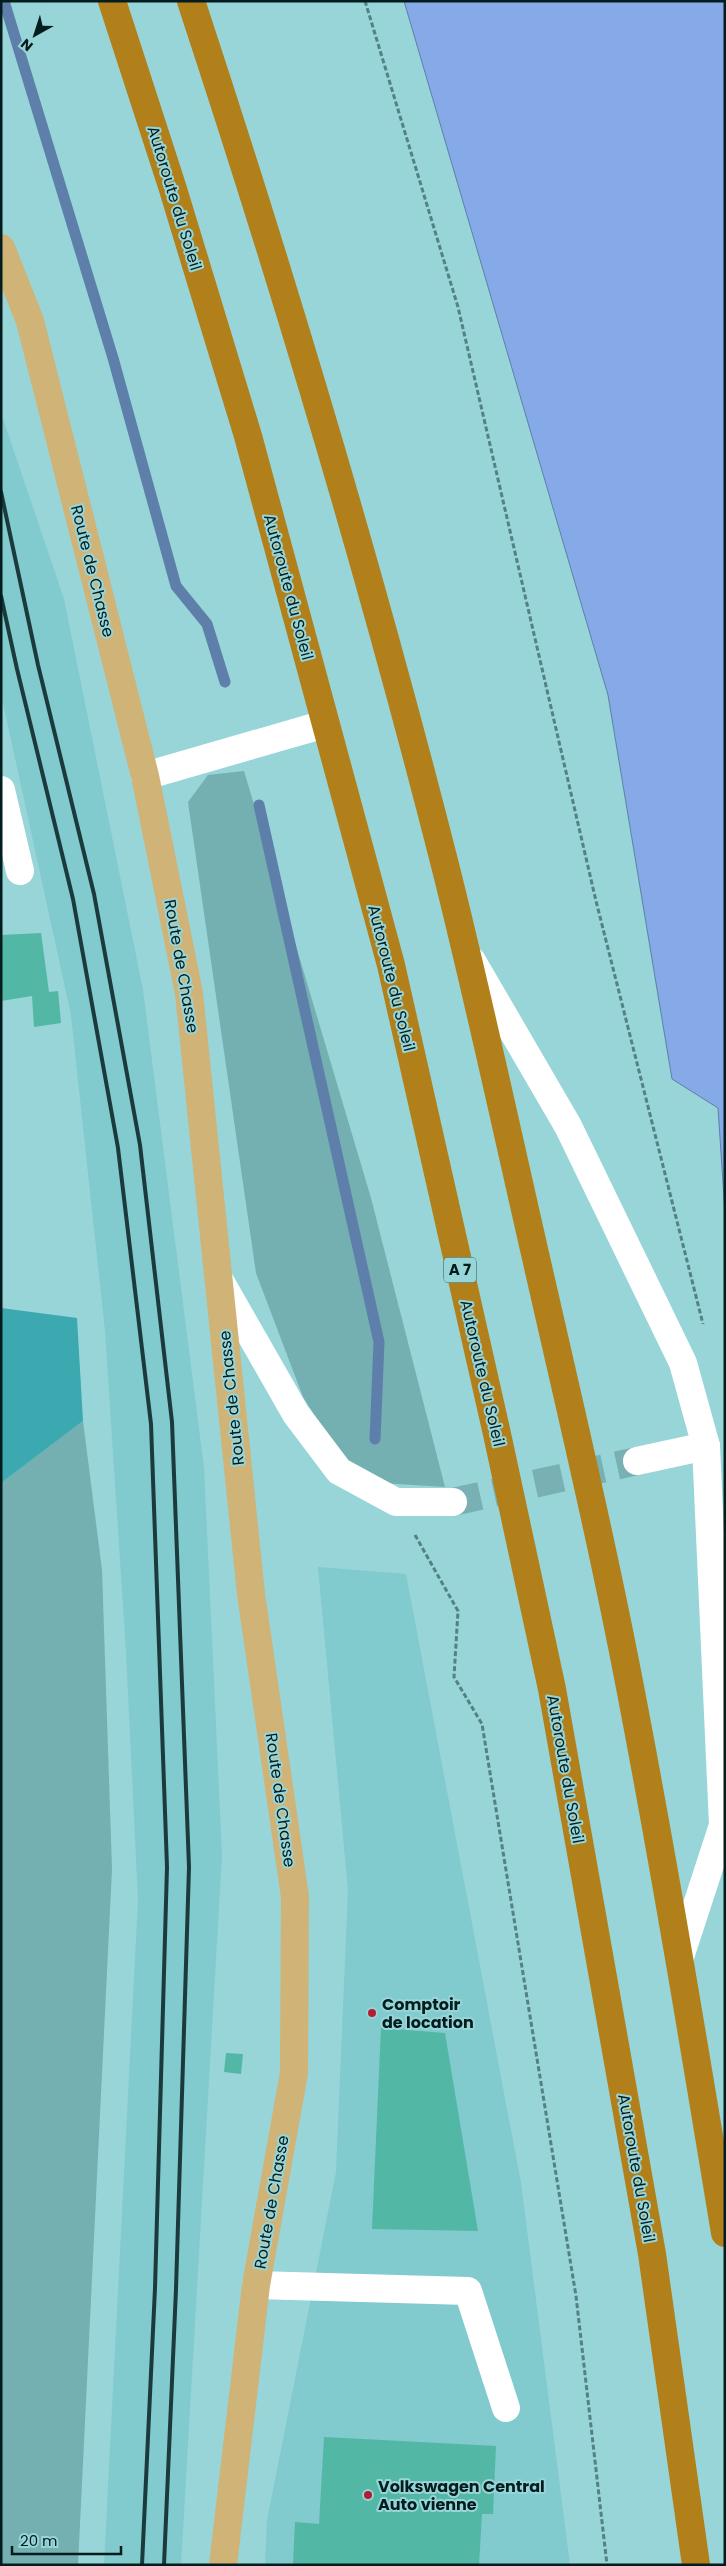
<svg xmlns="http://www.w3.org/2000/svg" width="726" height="2566" font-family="Poppins,sans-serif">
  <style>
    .built { fill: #81cacd }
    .green { fill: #74afb2 }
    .forest { fill: #3ba9af }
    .water { fill: #85aae7; stroke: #5e7faa }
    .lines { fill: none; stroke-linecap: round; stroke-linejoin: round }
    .stream { stroke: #5e7faa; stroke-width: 11 }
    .building { fill: #53b7a5 }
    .minor-tunnel { stroke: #79b0b3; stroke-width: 28; stroke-dasharray: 28 14; stroke-linecap: butt }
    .path { stroke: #548184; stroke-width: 3; stroke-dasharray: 5 2.5; stroke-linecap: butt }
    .minor { stroke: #fff; stroke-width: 28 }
    .major { stroke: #d0b376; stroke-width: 28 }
    .highway { stroke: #b1801b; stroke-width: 28 }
    .rail { stroke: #1b3a3c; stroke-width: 4 }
    .poi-dot { fill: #b11e34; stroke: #97d5d8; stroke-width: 2 }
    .labels { text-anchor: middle; stroke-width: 4; stroke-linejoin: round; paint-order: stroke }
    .shield { fill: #97d5d8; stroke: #2f5455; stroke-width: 1 }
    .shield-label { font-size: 15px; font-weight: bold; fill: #031c1d }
    .street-label { font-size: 16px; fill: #031c1d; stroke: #97d5d8 }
    .poi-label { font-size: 16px; font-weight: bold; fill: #031c1d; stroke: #97d5d8; text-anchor: start }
  </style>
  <rect width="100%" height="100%" fill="#97d5d8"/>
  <g class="built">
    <polygon points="1,413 64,599 143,990 204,1468 222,1855 181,2565 104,2565 138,1900 126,1651 105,1331 71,1015 1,694"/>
    <polygon points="318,1567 406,1574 521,2183 570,2565 265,2565 267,2520 336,2172 348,1890"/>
  </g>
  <g class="green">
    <polygon points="244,771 371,1198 445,1487 381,1483 341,1457 303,1397 256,1273 188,802 208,775"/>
    <polygon points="83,1421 102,1570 112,1869 78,2565 1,2565 1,1483"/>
  </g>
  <polygon class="forest" points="1,1308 77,1318 83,1421 1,1483"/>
  <polygon class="water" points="404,1 725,1 725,1213 718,1108 672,1079 608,695"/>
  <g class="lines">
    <g class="stream">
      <polyline points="4,1 113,358 176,586 207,624 225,682"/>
      <polyline points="259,805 379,1342 375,1439"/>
    </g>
  </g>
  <g class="building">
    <polygon points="41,933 49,992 58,991 61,1023 34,1027 32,996 1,1001 1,935"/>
    <polygon points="381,2028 445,2033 478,2231 372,2229"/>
    <polygon points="226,2053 243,2054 241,2074 224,2072"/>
    <polygon points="324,2437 496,2446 493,2514 482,2514 479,2565 293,2565 295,2522 319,2524"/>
  </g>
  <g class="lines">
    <polyline class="minor-tunnel" points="453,1502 637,1461"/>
    <g class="path">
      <polyline points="365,1 458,307 596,901 703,1324"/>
      <polyline points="415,1535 458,1611 454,1677 482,1724 576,2296 607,2565"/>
    </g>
    <g class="minor">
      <polyline points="145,776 325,724"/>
      <polyline points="1,790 20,871"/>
      <polyline points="472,961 568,1126 683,1363 706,1446 723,1825 680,1957"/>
      <polyline points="220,1281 296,1414 339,1471 396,1502 453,1502"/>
      <polyline points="637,1461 706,1446"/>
      <polyline points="256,2285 468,2291 506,2408"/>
    </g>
    <polyline class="major" points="1,248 30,321 145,776 189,993 251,1594 295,1897 294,2073 256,2285 223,2565"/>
    <g class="highway">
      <polyline points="112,1 172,186 248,436 391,965 497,1434 552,1689 652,2254 696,2565"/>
      <path d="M191,1C285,286 371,574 445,865C476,988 503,1113 531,1236C565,1386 601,1536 630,1687C665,1869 695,2051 725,2233"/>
    </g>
    <g class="rail">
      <polyline points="1,492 38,665 94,894 140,1145 172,1422 189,1867 176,2289 164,2565"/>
      <polyline points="1,596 17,669 73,899 118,1148 151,1424 167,1867 155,2288 142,2565"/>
    </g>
  </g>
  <g class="poi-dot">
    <circle cx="372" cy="2013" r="5"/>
    <circle cx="368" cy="2495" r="5"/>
  </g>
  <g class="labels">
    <rect class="shield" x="444" y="1257.5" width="32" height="25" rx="4"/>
    <g class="shield-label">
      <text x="460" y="1275">A 7</text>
    </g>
    <g class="street-label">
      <text transform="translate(175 198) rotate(73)" y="6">Autoroute du Soleil</text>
      <text transform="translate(93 571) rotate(76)" y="6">Route de Chasse</text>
      <text transform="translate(289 587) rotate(75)" y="6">Autoroute du Soleil</text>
      <text transform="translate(182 966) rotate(80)" y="6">Route de Chasse</text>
      <text transform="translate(392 978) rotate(76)" y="6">Autoroute du Soleil</text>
      <text transform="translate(483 1373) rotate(77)" y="6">Autoroute du Soleil</text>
      <text transform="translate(231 1398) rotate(-96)" y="6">Route de Chasse</text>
      <text transform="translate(566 1769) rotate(80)" y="6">Autoroute du Soleil</text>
      <text transform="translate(281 1800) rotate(82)" y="6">Route de Chasse</text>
      <text transform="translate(637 2168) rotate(80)" y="6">Autoroute du Soleil</text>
      <text transform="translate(271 2202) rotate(-80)" y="6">Route de Chasse</text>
    </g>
    <g class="poi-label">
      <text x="382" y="2010">Comptoir<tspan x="382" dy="18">de location</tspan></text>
      <text x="378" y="2492">Volkswagen Central<tspan x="378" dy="18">Auto vienne</tspan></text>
    </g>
  </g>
  <rect width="726" height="2566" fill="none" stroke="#031c1d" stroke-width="5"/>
  <g transform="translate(35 35) rotate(219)" stroke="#97d5d8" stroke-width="4" paint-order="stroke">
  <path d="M0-4L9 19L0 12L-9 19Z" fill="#031c1d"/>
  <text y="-8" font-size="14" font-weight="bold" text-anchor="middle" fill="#031c1d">N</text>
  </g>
  <path d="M12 2546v8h109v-8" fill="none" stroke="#031c1d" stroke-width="2.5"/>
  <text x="20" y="2546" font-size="15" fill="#031c1d" stroke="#97d5d8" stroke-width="4" paint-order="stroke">20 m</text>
</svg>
